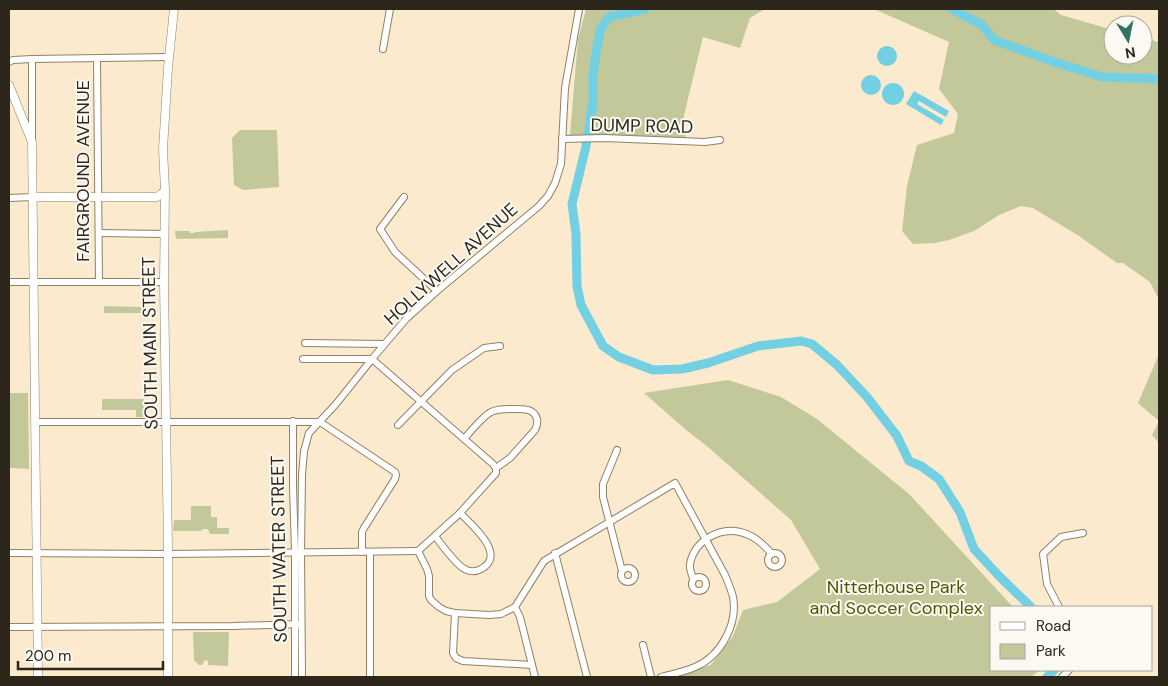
<svg xmlns="http://www.w3.org/2000/svg" width="1168" height="686" font-family="'DM Sans',sans-serif">
  <style>
    .green { fill: #c2c899 }
    .water { fill: #73cfe2 }
    .lines { fill: none; stroke-linecap: round; stroke-linejoin: round }
    .river { stroke: #73cfe2; stroke-width: 9 }
    .minor-casing { stroke: #918166; stroke-width: 8 }
    .major-casing { stroke: #918166; stroke-width: 9 }
    .minor { stroke: #fff; stroke-width: 6 }
    .major { stroke: #fff; stroke-width: 8 }
    .labels { text-anchor: middle; stroke-width: 4; stroke-linejoin: round; paint-order: stroke }
    .street-label { font-size: 18px; fill: #2d261b; stroke: #fcf9f3 }
    .park-label { font-size: 18px; fill: #515600; stroke: #fcf9f3 }
  </style>
  <rect width="100%" height="100%" fill="#fbeacd"/>
  <g class="green">
    <polygon points="586,9 765,9 750,18 740,48 703,37 684,115 686,138 570,135 578,39"/>
    <polygon points="874,9 1054,9 1061,15 1113,30 1113,55 1143,55 1143,38 1159,42 1159,300 1150,282 1123,263 1117,263 1079,236 1033,208 1021,206 999,215 974,231 949,240 934,243 913,244 902,231 907,186 917,145 954,133 958,114 939,89 949,42"/>
    <polygon points="240,130 277,130 279,187 243,190 234,185 232,138"/>
    <polygon points="228,230 228,238 176,239 175,231 189,231 190,233 195,233 195,232"/>
    <polygon points="104,306 141,307 141,308 148,308 148,313 104,313"/>
    <polygon points="1159,354 1159,443 1152,435 1159,421 1138,403"/>
    <polygon points="728,380 781,397 817,419 909,494 1013,607 992,607 992,670 1040,670 1031,677 670,677 711,665 733,636 743,610 777,602 820,569 791,520 708,447 685,429 644,393"/>
    <polygon points="9,393 28,393 29,469 9,468"/>
    <polygon points="103,399 144,399 144,410 143,411 143,417 136,417 136,410 102,410 102,400"/>
    <polygon points="191,506 211,506 211,517 217,517 217,528 229,528 229,534 210,534 208,529 203,529 201,531 173,531 174,520 191,520"/>
    <polygon points="193,632 229,632 228,666 208,665 208,661 205,660 202,665 199,665 194,660"/>
  </g>
  <g class="water">
    <circle cx="887" cy="56" r="10"/>
    <circle cx="871" cy="85" r="10"/>
    <circle cx="893" cy="94" r="11"/>
    <polygon points="914,91 949,111 946,117 919,101 917,104 944,120 941,125 906,104"/>
  </g>
  <g class="lines">
    <g class="river">
      <polyline points="645,9 609,17 601,28 597,47 593,73 593,103 586,146 572,204 576,234 577,286 581,305 603,346 619,357 653,370 682,369 708,363 758,346 801,341 812,344 837,365 867,397 897,436 909,461 921,466 939,479 960,512 974,549 999,576 1031,607"/>
      <polyline points="952,9 982,25 994,40 1054,62 1102,77 1159,79"/>
      <polyline points="1047,677 1054,670"/>
    </g>
    <defs>
      <g id="minor">
        <polyline points="383,49 390,9"/>
        <polyline points="32,59 32,140"/>
        <polyline points="97,59 99,282"/>
        <polyline points="9,62 13,60 32,59 169,57"/>
        <polyline points="562,139 604,138 705,142 720,140"/>
        <polyline points="404,197 380,229 395,252 437,291"/>
        <polyline points="9,198 33,197"/>
        <polyline points="99,233 164,234"/>
        <polyline points="9,282 164,282"/>
        <polyline points="305,343 384,344"/>
        <polyline points="303,359 372,359 493,464 496,468 496,473 460,513 418,551"/>
        <polyline points="293,421 293,487 295,552 295,677"/>
        <polyline points="35,422 320,422"/>
        <polyline points="320,422 395,472 396,475 395,479 364,528 362,532 362,552"/>
        <polyline points="398,425 452,370 484,348 500,346"/>
        <path d="M464,439C471,431 482,417 491,412C497,409 504,409 510,409C520,409 534,407 537,419C538,423 537,426 535,430L510,458L496,468"/>
        <polyline points="617,450 603,484 603,497 622,571"/>
        <path d="M435,536C442,545 454,562 463,568C468,572 476,572 481,569C508,555 471,524 460,513"/>
        <path d="M418,551L427,569L429,576V596L431,600L439,607L446,611L455,613L489,615L501,614L515,607L544,561L675,483L725,575C728,582 731,589 733,597C738,624 721,656 695,667C684,672 672,674 661,677"/>
        <polyline points="9,553 168,554 418,551"/>
        <polyline points="555,553 587,677"/>
        <circle cx="775" cy="560" r="7"/>
        <circle cx="628" cy="575" r="7"/>
        <circle cx="699" cy="584" r="7"/>
        <path d="M693,579C692,574 689,569 690,564C694,541 719,527 740,532C754,535 763,544 772,554"/>
        <polyline points="515,607 520,617 535,677"/>
        <polyline points="1059,607 1047,584 1043,554 1061,537 1083,533"/>
        <polyline points="455,613 453,653 456,658 463,661 532,665"/>
        <polyline points="9,627 233,626 301,624"/>
        <polyline points="643,645 651,677"/>
        <polyline points="302,677 301,552 302,475 304,451 309,433 336,404 372,359 406,319 437,291 539,206 548,196 555,183 561,164 565,88 579,9"/>
        <polyline points="370,677 370,552"/>
        <polyline points="1062,677 1069,670"/>
      </g>
      <g id="major">
        <polyline points="9,85 32,142 38,677"/>
        <polyline points="33,197 157,197 161,194 165,190"/>
        <polyline points="168,677 168,550 164,282 165,190 163,149 168,68 174,9"/>
      </g>
    </defs>
    <use href="#minor" class="minor-casing"/>
    <use href="#major" class="major-casing"/>
    <use href="#minor" class="minor"/>
    <use href="#major" class="major"/>
  </g>
  <g class="labels">
    <g class="street-label">
      <text transform="translate(642 126) rotate(1)" y="6">DUMP ROAD</text>
      <text transform="translate(83 171) rotate(-90)" y="6">FAIRGROUND AVENUE</text>
      <text transform="translate(451 264) rotate(-42)" y="6">HOLLYWELL AVENUE</text>
      <text transform="translate(150 343) rotate(-91)" y="6">SOUTH MAIN STREET</text>
      <text transform="translate(279 549) rotate(-91)" y="6">SOUTH WATER STREET</text>
    </g>
    <g class="park-label">
      <text x="896" y="593">Nitterhouse Park<tspan x="896" dy="21">and Soccer Complex</tspan></text>
    </g>
  </g>
  <rect width="1168" height="686" fill="none" stroke="#2d261b" stroke-width="20"/>
  <rect x="990" y="606" width="162" height="65" fill="#fcf9f3" stroke="#a9a59d"/>
  <rect x="1000" y="622" width="25" height="8" fill="#ffffff" stroke="#a9a59d"/>
  <text x="1036" y="631" font-size="15" fill="#2d261b">Road</text>
  <rect x="1000" y="644" width="25" height="15" fill="#c2c899" stroke="#a9a59d"/>
  <text x="1036" y="656" font-size="15" fill="#2d261b">Park</text>
  <g transform="translate(1128 40) rotate(170)"><circle r="24" fill="#fcf9f3" stroke="#a9a59d"/>
  <path d="M0-4L9 19L0 12L-9 19Z" fill="#317465"/>
  <text y="-8" font-size="14" font-weight="bold" text-anchor="middle" fill="#2d261b">N</text>
  </g>
  <path d="M18 661v8h145v-8" fill="none" stroke="#2d261b" stroke-width="2.5"/>
  <text x="25" y="661" font-size="15" fill="#2d261b" stroke="#fcf9f3" stroke-width="4" paint-order="stroke">200 m</text>
</svg>
